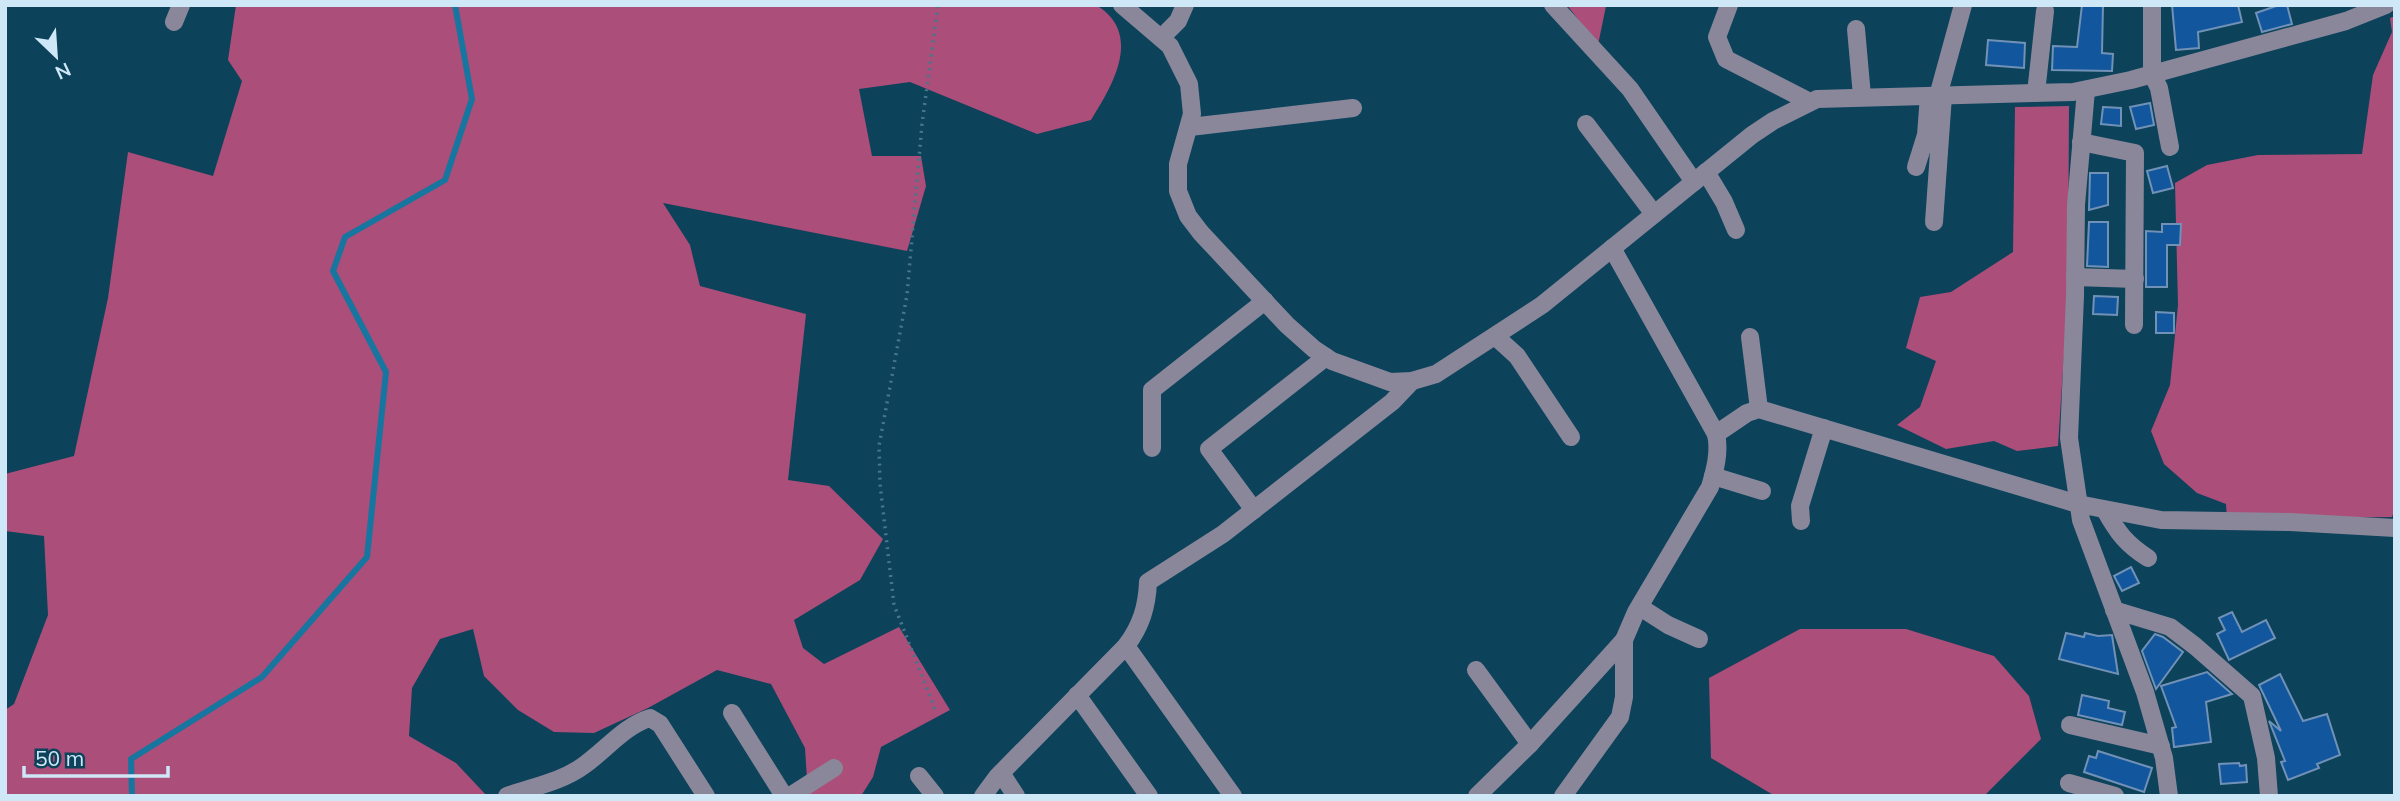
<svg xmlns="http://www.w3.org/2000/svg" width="2400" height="801" font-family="Mulish,sans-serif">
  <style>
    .forest { fill: #ab4e79 }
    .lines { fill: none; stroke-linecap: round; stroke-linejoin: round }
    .stream { stroke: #1676a0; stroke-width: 6 }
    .building { fill: #12579d; stroke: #7191b7; stroke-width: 2 }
    .path { stroke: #49768b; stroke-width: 3.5; stroke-dasharray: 2 5; stroke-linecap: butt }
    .minor { stroke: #8a879b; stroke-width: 18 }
  </style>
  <rect width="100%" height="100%" fill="#0c425a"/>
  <g class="forest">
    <path d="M236,5H1096C1144,34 1112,86 1091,120L1037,134L910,82L859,89L872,156H921L926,186L907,251L663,203L690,245L700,286L806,314L788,480L829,486L883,539L860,580L794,620L803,648L824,664L899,627L950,710L881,747L873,777L861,796H808L805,748L771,684L717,670L648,708L594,733L554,732L518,710L484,676L473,629L440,639L412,688L409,736L456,763L487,796H5V710L14,704L48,615L44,536L5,531V474L74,456L108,298L128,152L213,176L242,81L228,60Z"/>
    <polygon points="1567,5 1612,5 1606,6 1598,45"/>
    <polygon points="2395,16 2395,509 2392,517 2227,519 2226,504 2197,493 2164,464 2151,431 2170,385 2178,305 2175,183 2207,165 2258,155 2362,154 2373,75 2392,32 2390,18"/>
    <polygon points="2069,106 2068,292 2058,446 2017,451 1994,441 1946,449 1897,425 1920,407 1936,361 1906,348 1920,297 1951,292 2013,252 2015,107"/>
    <polygon points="1800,629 1906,629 1994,656 2029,696 2041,739 1984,796 1775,796 1711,758 1709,678"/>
  </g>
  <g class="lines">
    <polyline class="stream" points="132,796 131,759 262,677 367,557 386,372 333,271 345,237 445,180 472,99 455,5"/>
  </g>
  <g class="building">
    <polygon points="2082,5 2103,5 2102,53 2113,54 2112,71 2052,70 2053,46 2077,47"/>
    <polygon points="2172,5 2238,5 2242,22 2198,32 2199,48 2176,50"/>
    <polygon points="2279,5 2287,5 2292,24 2262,32 2256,13"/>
    <polygon points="1988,40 2025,43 2024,68 1986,65"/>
    <polygon points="2150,103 2154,125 2136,129 2130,107"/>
    <polygon points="2103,107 2121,108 2121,126 2101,124"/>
    <polygon points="2167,166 2173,188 2153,193 2147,171"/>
    <polygon points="2090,173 2108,173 2108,205 2089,210"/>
    <polygon points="2089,222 2108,222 2108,267 2087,266"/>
    <polygon points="2162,224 2181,224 2180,245 2167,245 2167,287 2146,287 2146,231 2162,232"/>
    <polygon points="2094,296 2118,297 2117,315 2093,314"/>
    <polygon points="2156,312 2174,313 2174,333 2156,333"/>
    <polygon points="2131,567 2139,583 2122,591 2114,576"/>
    <polygon points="2232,612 2242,632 2266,620 2275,638 2229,660 2217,634 2225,630 2219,618"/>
    <polygon points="2066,633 2084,637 2085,633 2098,636 2112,635 2118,674 2059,659"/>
    <polygon points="2155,634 2163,637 2183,652 2156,689 2142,651"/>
    <polygon points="2207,672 2232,694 2206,702 2211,742 2174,747 2172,728 2176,727 2161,686"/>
    <polygon points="2280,674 2303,721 2327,714 2340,755 2317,764 2319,768 2288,780 2281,762 2285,761 2269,721 2281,731 2259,685"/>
    <polygon points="2082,695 2109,701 2108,708 2125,712 2122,725 2078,715"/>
    <polygon points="2098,751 2152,768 2144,792 2084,772 2089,756 2096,758"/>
    <polygon points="2239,763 2240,766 2246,765 2247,782 2221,784 2219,764"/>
  </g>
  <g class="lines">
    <polyline class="path" points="935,709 894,605 880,484 879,446 907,295 922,124 938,5"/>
    <g class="minor">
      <polyline points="1122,5 1170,46 1189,84 1192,114 1178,164 1178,191 1188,216 1201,233 1287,325 1314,349 1332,361 1390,382 1412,381 1436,374 1542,305 1752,135 1773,121 1817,99 2073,92 2131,80 2346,21 2386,5"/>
      <polyline points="1553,5 1630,89 1694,182"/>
      <polyline points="1729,5 1717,37 1726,59 1810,102"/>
      <polyline points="2152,5 2152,74 2159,88 2170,147"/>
      <polyline points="174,22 181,5"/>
      <polyline points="1856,29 1862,96"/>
      <polyline points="1162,37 1178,21 1185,5"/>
      <polyline points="2086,90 2076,205 2075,296 2069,438 2081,520 2145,692 2164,758 2169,796"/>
      <polyline points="2036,93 2045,11"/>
      <polyline points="1938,96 1963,5"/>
      <polyline points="1586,124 1654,214"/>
      <polyline points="1190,127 1353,108"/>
      <polyline points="2081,142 2135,153 2134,325"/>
      <polyline points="1916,167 1926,135 1929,96"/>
      <polyline points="1706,172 1724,202 1736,230"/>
      <polyline points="1934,222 1943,96"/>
      <polyline points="2075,277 2135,279"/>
      <polyline points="1496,337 1517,356 1571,437"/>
      <polyline points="1750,337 1759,409"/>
      <polyline points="1716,434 1747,413 1759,409 2078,504 2161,520 2290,522 2395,528"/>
      <polyline points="1152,448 1152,390 1265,301"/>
      <polyline points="1713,476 1762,491"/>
      <polyline points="1254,510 1209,449 1326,357"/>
      <path d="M2105,510C2118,533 2126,544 2148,558"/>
      <polyline points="1801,521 1800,506 1824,428"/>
      <polyline points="1640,607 1668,625 1699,639"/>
      <polyline points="2114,610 2170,627 2195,646 2252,696 2266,758 2269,796"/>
      <polyline points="1126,646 1233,796"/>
      <polyline points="1476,670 1530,744"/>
      <polyline points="1077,695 1149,796"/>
      <polyline points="732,713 784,796"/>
      <polyline points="2070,725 2161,746"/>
      <polyline points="1001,773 1016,796"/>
      <polyline points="919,776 935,796"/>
      <polyline points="2069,783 2115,796"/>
      <path d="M507,796C532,787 561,782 583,766C606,750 624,726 650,718L660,724L706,796"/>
      <polyline points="790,796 834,768"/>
      <path d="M983,796L997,777L1126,646C1141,626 1147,607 1148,582L1223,534L1392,402L1412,381"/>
      <polyline points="1477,796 1530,744 1624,640"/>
      <path d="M1563,796L1620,717L1624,697V640L1636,612L1710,487C1715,470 1720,452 1716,434L1612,248"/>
    </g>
  </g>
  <rect width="2400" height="801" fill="none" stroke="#cfe8f7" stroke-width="14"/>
  <g transform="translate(56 56) rotate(155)" stroke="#0c425a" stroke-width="5" paint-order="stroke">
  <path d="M0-5L12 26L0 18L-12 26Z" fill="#cfe8f7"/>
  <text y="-10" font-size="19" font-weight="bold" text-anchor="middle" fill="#cfe8f7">N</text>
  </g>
  <path d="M24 766v10h144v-10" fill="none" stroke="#cfe8f7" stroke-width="3.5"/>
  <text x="35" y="766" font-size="21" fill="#cfe8f7" stroke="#0c425a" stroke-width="5" paint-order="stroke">50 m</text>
</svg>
